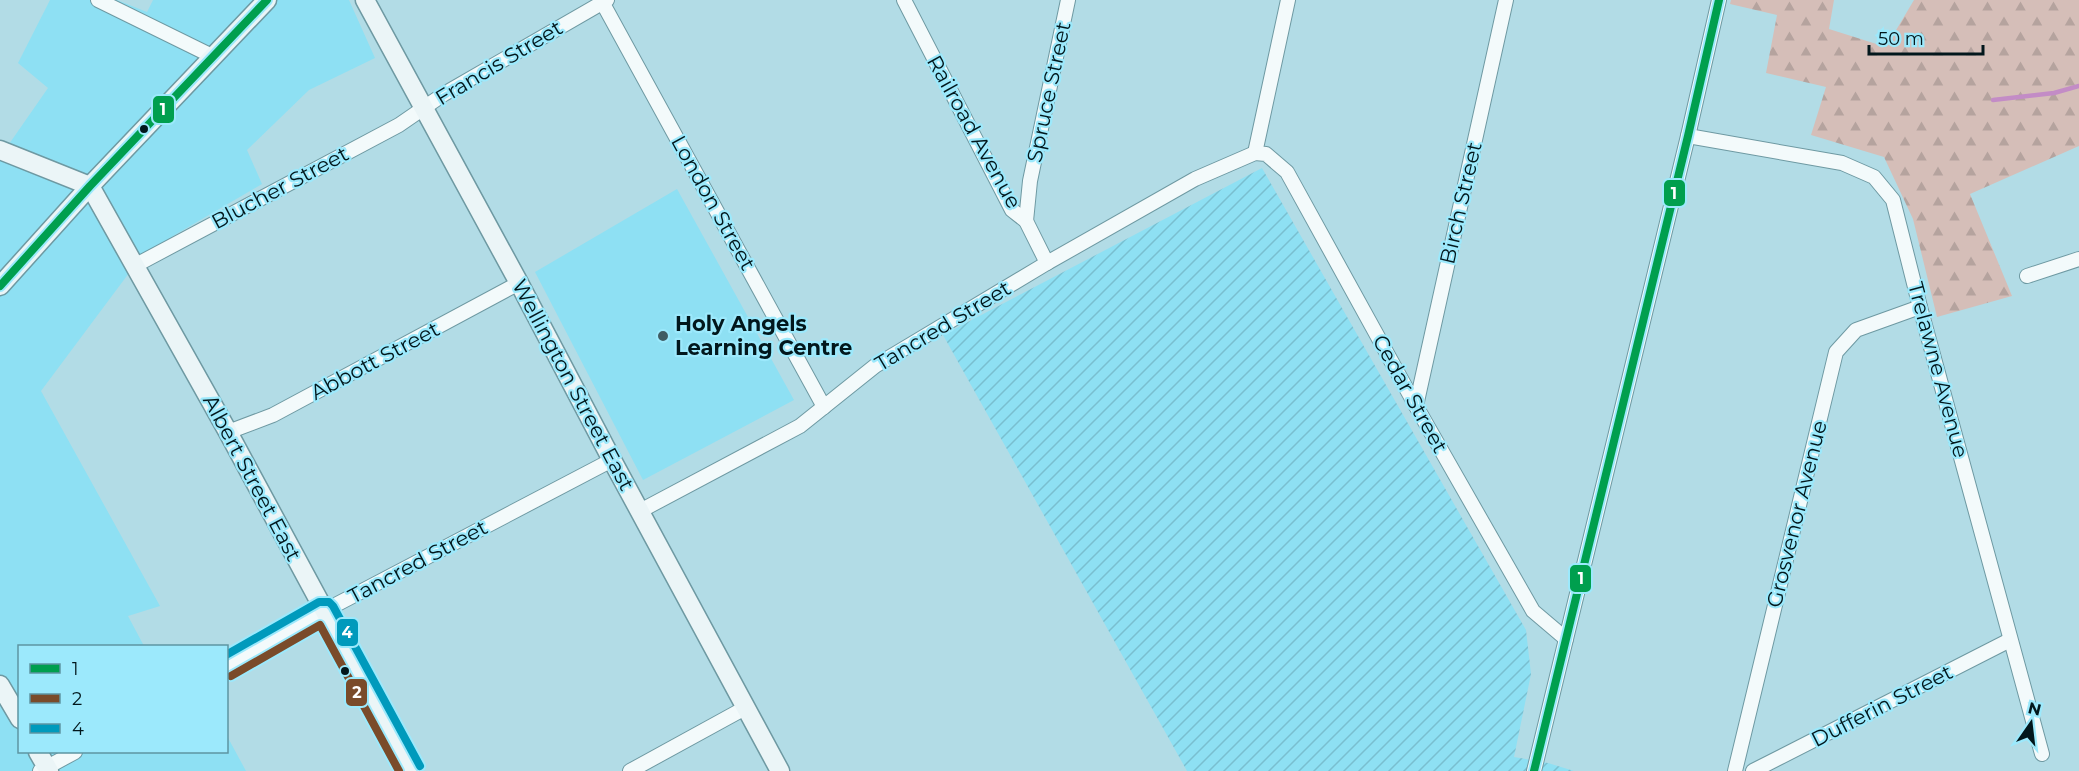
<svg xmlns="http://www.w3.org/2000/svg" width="2079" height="771" font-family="Montserrat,sans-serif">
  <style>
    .built { fill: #8ee0f3 }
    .industrial { fill: url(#industrial-furrows) }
    .forest { fill: url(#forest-firs) }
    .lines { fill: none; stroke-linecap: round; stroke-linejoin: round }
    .stream { stroke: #c38cc6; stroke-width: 4.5 }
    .street-casing { stroke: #6e99a2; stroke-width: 16 }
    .secondary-casing { stroke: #6e99a2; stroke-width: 21 }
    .street { stroke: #f3fafb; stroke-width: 14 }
    .secondary { stroke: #ebf5f7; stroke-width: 18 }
    .bus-1-casing { stroke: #9ce9fc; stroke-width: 12 }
    .bus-2-casing { stroke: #9ce9fc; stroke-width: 12 }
    .bus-3-casing { stroke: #9ce9fc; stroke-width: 12 }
    .bus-1 { stroke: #009f4e; stroke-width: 8 }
    .bus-2 { stroke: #7a4b2a; stroke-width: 8 }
    .bus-3 { stroke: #009abc; stroke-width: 8 }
    .bus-dot { fill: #02171c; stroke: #9ce9fc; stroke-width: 2 }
    .poi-dot { fill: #405c63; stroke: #9ce9fc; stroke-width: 2 }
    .labels { text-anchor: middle; stroke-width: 4.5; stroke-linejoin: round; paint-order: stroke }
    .street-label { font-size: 21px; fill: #02171c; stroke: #9ce9fc }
    .poi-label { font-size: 21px; font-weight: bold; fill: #02171c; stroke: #9ce9fc; text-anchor: start }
    .line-badge { stroke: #9ce9fc; stroke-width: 2 }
    .badge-label { font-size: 16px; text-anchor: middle; font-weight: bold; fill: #fff }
  </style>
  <defs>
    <pattern id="industrial-furrows" width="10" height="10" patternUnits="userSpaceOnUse" patternTransform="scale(1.5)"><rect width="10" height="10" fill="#8ee0f3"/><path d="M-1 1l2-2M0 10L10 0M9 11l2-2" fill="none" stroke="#79bfd0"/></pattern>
    <pattern id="forest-firs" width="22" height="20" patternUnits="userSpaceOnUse" patternTransform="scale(1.5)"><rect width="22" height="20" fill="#d5beb8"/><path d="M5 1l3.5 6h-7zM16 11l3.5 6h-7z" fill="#b5a39e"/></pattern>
  </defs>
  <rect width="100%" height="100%" fill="#b2dce6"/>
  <g class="built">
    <polygon points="50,0 117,0 147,12 153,0 349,0 375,58 309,90 247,150 262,184 173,236 129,273 41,391 160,606 128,616 144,646 20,646 20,752 226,752 227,736 246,771 0,771 0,157 48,88 18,63"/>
    <polygon points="677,189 794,400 643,480 535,272"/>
  </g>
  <polygon class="industrial" points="1262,168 1526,630 1531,674 1514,757 1548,763 1574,771 1187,771 943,335"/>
  <polygon class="forest" points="1731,0 1834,0 1829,29 1886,47 1914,0 2079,0 2079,146 1970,194 2012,296 1937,317 1913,219 1884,157 1811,135 1826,87 1766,73 1777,15 1730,4"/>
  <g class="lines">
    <polyline class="stream" points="1993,100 2054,93 2079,86"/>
    <defs>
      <g id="street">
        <polyline points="98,0 212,56"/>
        <polyline points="601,0 824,407"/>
        <polyline points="904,0 1012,210 1026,221 1047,263"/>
        <polyline points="1688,136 1842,163 1874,177 1893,200 1920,307 2042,754"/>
        <polyline points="1255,153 1288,0"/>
        <polyline points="1026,221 1030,181 1068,0"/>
        <polyline points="136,265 399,125 444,94 607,0"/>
        <polyline points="2027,276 2079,259"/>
        <polyline points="1416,406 1506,0"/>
        <polyline points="228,432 273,415 519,283"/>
        <polyline points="640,511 800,426 875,366 1047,263 1195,179 1255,153 1266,154 1287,172 1416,406 1533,611 1566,639"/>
        <polyline points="226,667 324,611 612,460"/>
        <polyline points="40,771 75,752"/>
        <polyline points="630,771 745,708"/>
        <polyline points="1534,771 1688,136 1719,0"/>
        <polyline points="1735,771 1836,352 1856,330 1920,307"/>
        <polyline points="1753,771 2010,640"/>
      </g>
      <g id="secondary">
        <polyline points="365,0 519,283 612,460 780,771"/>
        <polyline points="0,150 90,186 228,432 411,771"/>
        <polyline points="0,286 90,186 267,0"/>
        <polyline points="0,685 20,719"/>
        <polyline points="38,752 49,771"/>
      </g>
    </defs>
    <use href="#street" class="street-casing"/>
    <use href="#secondary" class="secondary-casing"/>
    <use href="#street" class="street"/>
    <use href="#secondary" class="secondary"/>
    <defs>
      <g id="bus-1">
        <polyline points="0,286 90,186 267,0"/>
        <polyline points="1534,771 1688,136 1719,0"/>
      </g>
      <polyline id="bus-2" points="231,676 320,625 399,771"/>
      <polyline id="bus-3" points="226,655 319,602 329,602 333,606 420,766"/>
    </defs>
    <use href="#bus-1" class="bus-1-casing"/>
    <use href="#bus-2" class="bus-2-casing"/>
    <use href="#bus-3" class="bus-3-casing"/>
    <use href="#bus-1" class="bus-1"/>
    <use href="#bus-2" class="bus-2"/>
    <use href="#bus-3" class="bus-3"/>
  </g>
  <g class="bus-dot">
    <circle cx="144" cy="129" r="5"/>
    <circle cx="345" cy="671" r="5"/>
  </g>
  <circle class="poi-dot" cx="663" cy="336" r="6"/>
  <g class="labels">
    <g class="street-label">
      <text transform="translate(499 63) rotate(-31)" y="7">Francis Street</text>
      <text transform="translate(1049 92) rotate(-78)" y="7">Spruce Street</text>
      <text transform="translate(974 132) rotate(61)" y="7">Railroad Avenue</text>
      <text transform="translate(280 188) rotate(-28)" y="7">Blucher Street</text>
      <text transform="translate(713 203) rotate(61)" y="7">London Street</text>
      <text transform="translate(1461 203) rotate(-77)" y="7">Birch Street</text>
      <text transform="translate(943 326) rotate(-31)" y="7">Tancred Street</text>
      <text transform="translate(375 361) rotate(-28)" y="7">Abbott Street</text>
      <text transform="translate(1938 370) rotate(75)" y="7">Trelawne Avenue</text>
      <text transform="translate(573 385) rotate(62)" y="7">Wellington Street East</text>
      <text transform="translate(1410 394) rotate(61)" y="7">Cedar Street</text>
      <text transform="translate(252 478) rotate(62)" y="7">Albert Street East</text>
      <text transform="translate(1797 514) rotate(-76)" y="7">Grosvenor Avenue</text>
      <text transform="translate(418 562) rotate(-28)" y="7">Tancred Street</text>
      <text transform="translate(1882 706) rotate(-27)" y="7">Dufferin Street</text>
    </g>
    <g class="poi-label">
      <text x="675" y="331">Holy Angels<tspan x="675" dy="24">Learning Centre</tspan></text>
    </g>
  </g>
  <g class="line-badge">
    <rect x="152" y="95" width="23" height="29" rx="6" fill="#009f4e"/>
    <rect x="1663" y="179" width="23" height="28" rx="6" fill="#009f4e"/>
    <rect x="1569" y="564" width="23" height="29" rx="6" fill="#009f4e"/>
    <rect x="336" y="618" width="23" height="29" rx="6" fill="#009abc"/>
    <rect x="345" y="678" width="23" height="29" rx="6" fill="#7a4b2a"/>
  </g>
  <g class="badge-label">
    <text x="163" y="115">1</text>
    <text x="1674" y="199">1</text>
    <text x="1581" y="584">1</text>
    <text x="347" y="638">4</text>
    <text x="357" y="698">2</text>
  </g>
  <rect x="18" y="645" width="210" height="108" fill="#9ce9fc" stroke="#5e95a2" stroke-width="1.5"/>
  <rect x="30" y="664" width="30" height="9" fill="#009f4e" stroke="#5e95a2" stroke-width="1.5"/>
  <text x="72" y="675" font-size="18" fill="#02171c">1</text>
  <rect x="30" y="694" width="30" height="9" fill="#7a4b2a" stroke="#5e95a2" stroke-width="1.5"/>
  <text x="72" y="705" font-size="18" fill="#02171c">2</text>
  <rect x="30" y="724" width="30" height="9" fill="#009abc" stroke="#5e95a2" stroke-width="1.5"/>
  <text x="72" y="735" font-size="18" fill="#02171c">4</text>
  <g transform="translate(2031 723) rotate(14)" stroke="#9ce9fc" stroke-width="4.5" paint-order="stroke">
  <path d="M0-4.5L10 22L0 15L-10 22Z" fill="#02171c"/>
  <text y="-9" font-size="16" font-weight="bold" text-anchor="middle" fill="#02171c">N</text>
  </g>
  <path d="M1869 45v9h114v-9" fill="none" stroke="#02171c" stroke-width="3"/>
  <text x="1878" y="45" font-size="18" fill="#02171c" stroke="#9ce9fc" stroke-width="4.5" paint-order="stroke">50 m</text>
</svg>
